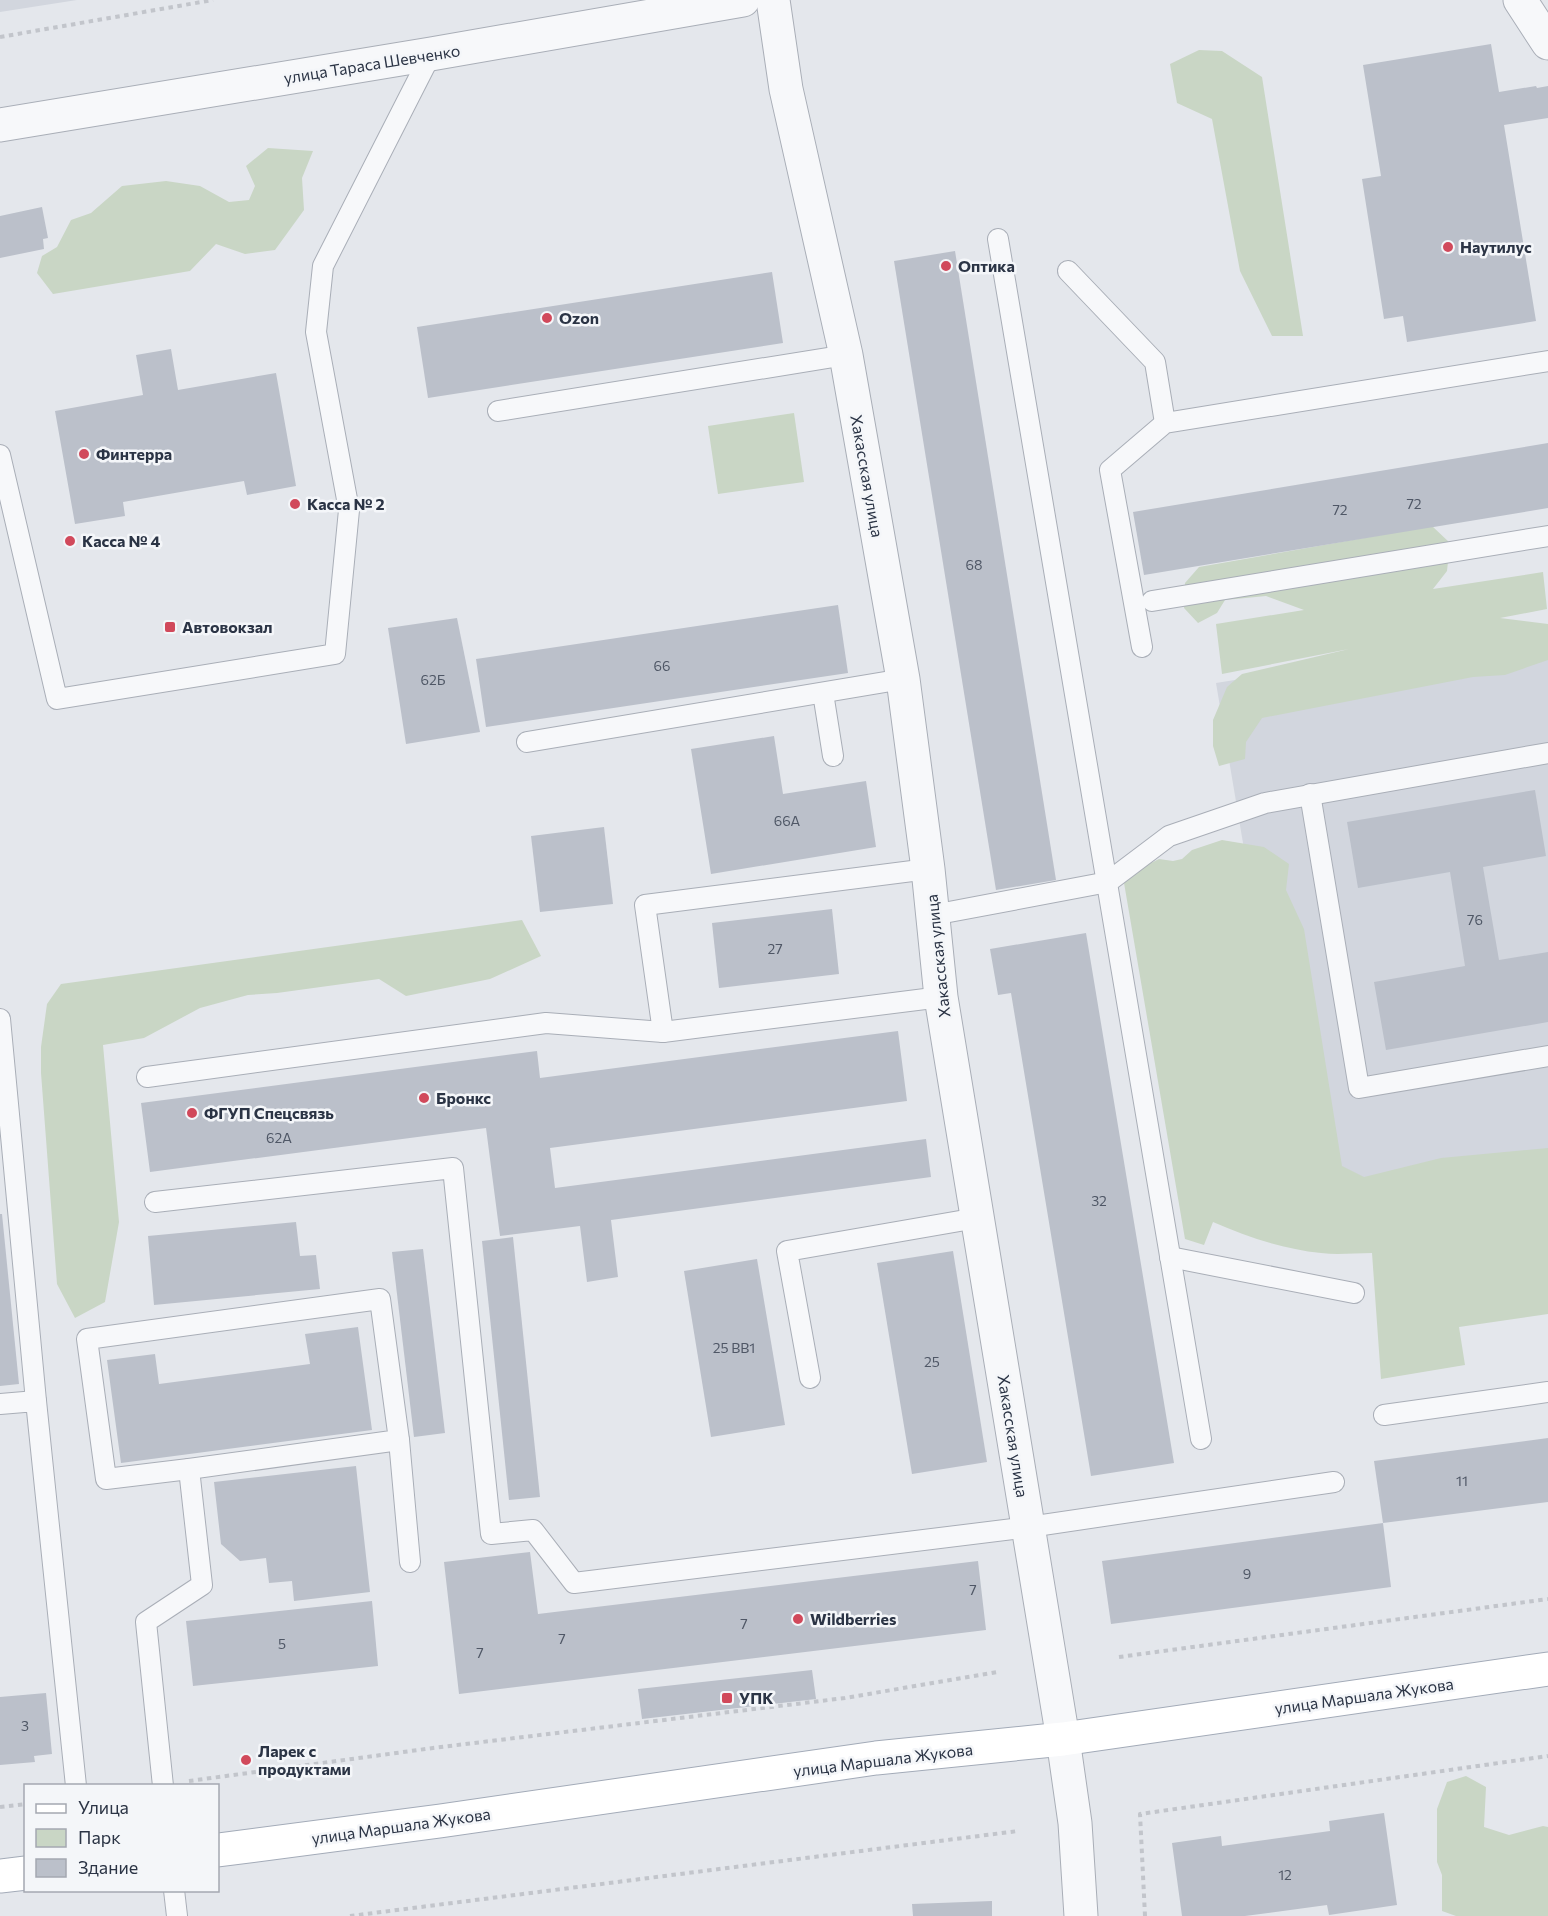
<svg xmlns="http://www.w3.org/2000/svg" width="1548" height="1916" font-family="Commissioner,sans-serif">
  <style>
    .built { fill: #d2d6de }
    .green { fill: #c9d6c5 }
    .building { fill: #bbc0ca }
    .lines { fill: none; stroke-linecap: round; stroke-linejoin: round }
    .service-casing { stroke: #a9aeb7; stroke-width: 22 }
    .minor-casing { stroke: #a9aeb7; stroke-width: 35 }
    .primary-casing { stroke: #a3abb8; stroke-width: 35 }
    .path { stroke: #c2c5cb; stroke-width: 4; stroke-dasharray: 4.5 4.5; stroke-linecap: butt }
    .service { stroke: #f7f8fa; stroke-width: 20 }
    .minor { stroke: #f7f8fa; stroke-width: 33 }
    .primary { stroke: #fff; stroke-width: 33 }
    .poi-dot { fill: #d1495b; stroke: #f4f6f9; stroke-width: 2 }
    .labels { text-anchor: middle; stroke-width: 5; stroke-linejoin: round; paint-order: stroke }
    .number-label { font-size: 14px; fill: #4f5766 }
    .street-label { font-size: 16px; fill: #2b3445; stroke: #f4f6f9 }
    .poi-label { font-size: 16px; font-weight: bold; fill: #2b3445; stroke: #f4f6f9; text-anchor: start }
  </style>
  <rect width="100%" height="100%" fill="#e4e7ec"/>
  <g class="built">
    <polygon points="0,0 77,0 0,12"/>
    <polygon points="1548,629 1548,1180 1307,1222 1216,683"/>
  </g>
  <g class="green">
    <polygon points="1199,50 1222,51 1262,77 1303,336 1272,336 1240,271 1212,119 1177,103 1170,64"/>
    <polygon points="268,148 313,151 302,178 304,210 275,250 245,254 216,244 190,271 53,294 37,273 42,256 57,247 71,220 91,213 122,186 166,181 200,186 229,202 249,200 255,186 246,166"/>
    <polygon points="794,413 804,482 718,494 708,426"/>
    <polygon points="1432,526 1450,543 1447,571 1433,589 1543,572 1547,609 1500,618 1548,624 1548,660 1505,675 1473,677 1262,718 1246,742 1245,759 1219,766 1213,746 1213,720 1227,687 1242,674 1349,649 1222,674 1216,624 1304,610 1266,596 1225,600 1217,613 1198,623 1184,608 1185,583 1199,567"/>
    <path d="M1222,840L1264,847L1289,864L1286,890L1304,929L1342,1166L1364,1177L1441,1158L1548,1148V1314L1459,1327L1465,1365L1381,1379L1372,1253C1355,1253 1337,1255 1321,1253C1283,1249 1247,1237 1213,1222L1204,1245L1185,1239L1123,877L1159,859L1173,861L1182,859L1192,850Z"/>
    <polygon points="522,920 541,956 490,979 406,996 379,979 277,993 248,995 200,1008 144,1038 103,1045 119,1222 105,1302 75,1318 57,1284 41,1073 41,1047 47,1004 61,984"/>
    <polygon points="1466,1776 1486,1787 1484,1827 1509,1835 1543,1826 1548,1827 1548,1916 1456,1916 1442,1911 1442,1875 1437,1862 1437,1809 1447,1782"/>
  </g>
  <g class="building">
    <polygon points="1491,44 1499,92 1536,86 1537,88 1548,86 1548,118 1504,125 1536,321 1407,342 1403,316 1384,319 1362,179 1381,176 1363,65"/>
    <polygon points="42,207 48,238 43,239 44,249 0,258 0,216"/>
    <polygon points="955,251 1056,880 996,890 894,261"/>
    <polygon points="772,272 783,343 428,398 417,327"/>
    <polygon points="171,349 178,390 276,373 296,486 247,495 244,481 123,502 125,516 75,524 55,411 143,395 136,355"/>
    <polygon points="1548,443 1548,508 1144,575 1133,512"/>
    <polygon points="838,605 848,673 486,727 476,659"/>
    <polygon points="457,618 480,732 406,744 388,628"/>
    <polygon points="774,736 783,794 866,781 876,847 711,874 691,749"/>
    <polygon points="1535,790 1546,856 1483,867 1499,960 1548,952 1548,1022 1386,1050 1374,982 1465,966 1450,872 1358,888 1347,822"/>
    <polygon points="604,827 613,904 540,912 531,836"/>
    <polygon points="832,909 839,974 719,988 712,923"/>
    <polygon points="1086,933 1174,1463 1091,1476 1011,993 998,995 990,949"/>
    <polygon points="898,1031 907,1101 550,1148 555,1188 926,1139 931,1177 611,1220 618,1277 587,1282 580,1226 500,1236 486,1128 150,1172 141,1103 537,1051 540,1078"/>
    <polygon points="0,1214 2,1214 19,1384 0,1386"/>
    <polygon points="296,1222 300,1256 316,1255 320,1289 154,1305 148,1236"/>
    <polygon points="513,1237 540,1497 509,1500 482,1241"/>
    <polygon points="423,1249 445,1433 414,1437 392,1252"/>
    <polygon points="953,1251 987,1462 912,1474 877,1263"/>
    <polygon points="757,1259 785,1425 711,1437 684,1271"/>
    <polygon points="358,1327 372,1430 121,1463 107,1360 155,1354 159,1384 310,1364 305,1334"/>
    <polygon points="1548,1438 1548,1502 1383,1523 1374,1461"/>
    <polygon points="356,1466 370,1592 294,1601 292,1581 269,1583 266,1558 240,1561 221,1544 214,1482"/>
    <polygon points="1383,1523 1391,1587 1111,1624 1102,1561"/>
    <polygon points="530,1552 538,1614 978,1561 986,1630 459,1694 444,1562"/>
    <polygon points="372,1601 378,1666 193,1686 186,1621"/>
    <polygon points="812,1670 816,1699 642,1719 638,1689"/>
    <polygon points="46,1693 52,1754 34,1756 35,1762 0,1765 0,1697"/>
    <polygon points="1384,1813 1397,1905 1329,1915 1327,1905 1245,1916 1182,1916 1172,1843 1221,1836 1222,1846 1330,1831 1329,1821"/>
    <polygon points="992,1901 992,1916 913,1916 912,1904"/>
  </g>
  <g class="lines">
    <defs>
      <g id="service">
        <polyline points="998,239 1201,1439"/>
        <polyline points="1068,271 1155,362 1165,423"/>
        <polyline points="498,411 846,355"/>
        <polyline points="0,455 57,699 335,654 349,510 316,332 323,266 431,54"/>
        <polyline points="1152,601 1548,536"/>
        <polyline points="1142,647 1110,470 1165,423 1548,361"/>
        <polyline points="823,693 833,756"/>
        <polyline points="527,742 903,679"/>
        <polyline points="1310,794 1359,1088 1548,1056"/>
        <polyline points="933,915 1108,882 1169,836 1265,803 1548,753"/>
        <polyline points="0,1019 36,1401"/>
        <polyline points="663,1032 645,905 928,869"/>
        <polyline points="147,1077 546,1023 663,1032 941,997"/>
        <polyline points="155,1202 453,1168 491,1534 533,1530 574,1583 1029,1527 1334,1482"/>
        <polyline points="1170,1257 1354,1293"/>
        <polygon points="380,1299 399,1440 189,1469 106,1479 87,1339"/>
        <polyline points="810,1378 787,1251 977,1218"/>
        <polyline points="0,1404 36,1401 76,1786"/>
        <polyline points="1384,1415 1548,1392"/>
        <polyline points="399,1440 410,1562"/>
        <polyline points="163,1786 146,1622 202,1585 189,1469"/>
        <polyline points="174,1890 177,1916"/>
      </g>
      <g id="minor">
        <polyline points="773,0 786,89 846,355 903,679 928,869 941,997 1063,1739 1075,1823 1081,1916"/>
        <polyline points="1520,0 1548,43"/>
        <polyline points="0,125 431,54 743,0"/>
      </g>
      <g id="primary">
        <polyline points="218,1850 440,1821 876,1758 1063,1739 1548,1669"/>
        <polyline points="0,1876 26,1873"/>
      </g>
    </defs>
    <use href="#service" class="service-casing"/>
    <use href="#minor" class="minor-casing"/>
    <use href="#primary" class="primary-casing"/>
    <g class="path">
      <polyline points="0,37 213,0"/>
      <polyline points="1119,1657 1548,1599"/>
      <polyline points="189,1781 433,1748 845,1698 997,1672"/>
      <polyline points="0,1807 26,1804"/>
      <polyline points="350,1916 1018,1831"/>
      <polyline points="1145,1916 1140,1814 1548,1756"/>
    </g>
    <use href="#service" class="service"/>
    <use href="#minor" class="minor"/>
    <use href="#primary" class="primary"/>
  </g>
  <g class="poi-dot">
    <circle cx="1448" cy="247" r="6"/>
    <circle cx="946" cy="266" r="6"/>
    <circle cx="547" cy="318" r="6"/>
    <circle cx="84" cy="454" r="6"/>
    <circle cx="295" cy="504" r="6"/>
    <circle cx="70" cy="541" r="6"/>
    <rect x="164" y="621" width="12" height="12" rx="3"/>
    <circle cx="424" cy="1098" r="6"/>
    <circle cx="192" cy="1113" r="6"/>
    <circle cx="798" cy="1619" r="6"/>
    <rect x="721" y="1692" width="12" height="12" rx="3"/>
    <circle cx="246" cy="1760" r="6"/>
  </g>
  <g class="labels">
    <g class="number-label">
      <text x="1414" y="509">72</text>
      <text x="1340" y="515">72</text>
      <text x="974" y="570">68</text>
      <text x="662" y="671">66</text>
      <text x="433" y="685">62Б</text>
      <text x="787" y="826">66А</text>
      <text x="1475" y="925">76</text>
      <text x="775" y="954">27</text>
      <text x="279" y="1143">62А</text>
      <text x="1099" y="1206">32</text>
      <text x="734" y="1353">25 ВВ1</text>
      <text x="932" y="1367">25</text>
      <text x="1462" y="1486">11</text>
      <text x="1247" y="1579">9</text>
      <text x="973" y="1595">7</text>
      <text x="744" y="1629">7</text>
      <text x="562" y="1644">7</text>
      <text x="282" y="1649">5</text>
      <text x="480" y="1658">7</text>
      <text x="25" y="1731">3</text>
      <text x="1285" y="1880">12</text>
    </g>
    <g class="street-label">
      <text transform="translate(372 64) rotate(-9)" y="6">улица Тараса Шевченко</text>
      <text transform="translate(867 476) rotate(80)" y="6">Хакасская улица</text>
      <text transform="translate(938 956) rotate(-96)" y="6">Хакасская улица</text>
      <text transform="translate(1013 1436) rotate(81)" y="6">Хакасская улица</text>
      <text transform="translate(1364 1696) rotate(-8)" y="6">улица Маршала Жукова</text>
      <text transform="translate(883 1760) rotate(-7)" y="6">улица Маршала Жукова</text>
      <text transform="translate(401 1826) rotate(-8)" y="6">улица Маршала Жукова</text>
    </g>
    <g class="poi-label">
      <text x="1460" y="253">Наутилус</text>
      <text x="958" y="272">Оптика</text>
      <text x="559" y="324">Ozon</text>
      <text x="96" y="460">Финтерра</text>
      <text x="307" y="510">Касса № 2</text>
      <text x="82" y="547">Касса № 4</text>
      <text x="182" y="633">Автовокзал</text>
      <text x="436" y="1104">Бронкс</text>
      <text x="204" y="1119">ФГУП Спецсвязь</text>
      <text x="810" y="1625">Wildberries</text>
      <text x="739" y="1704">УПК</text>
      <text x="258" y="1757">Ларек с<tspan x="258" dy="18">продуктами</tspan></text>
    </g>
  </g>
  <rect x="24" y="1784" width="195" height="108" fill="#f4f6f9" stroke="#a4a8b1" stroke-width="1.5"/>
  <rect x="36" y="1804" width="30" height="9" fill="#ffffff" stroke="#a4a8b1" stroke-width="1.5"/>
  <text x="78" y="1814" font-size="18" fill="#2b3445">Улица</text>
  <rect x="36" y="1829" width="30" height="18" fill="#c9d6c5" stroke="#a4a8b1" stroke-width="1.5"/>
  <text x="78" y="1844" font-size="18" fill="#2b3445">Парк</text>
  <rect x="36" y="1859" width="30" height="18" fill="#bbc0ca" stroke="#a4a8b1" stroke-width="1.5"/>
  <text x="78" y="1874" font-size="18" fill="#2b3445">Здание</text>
</svg>
